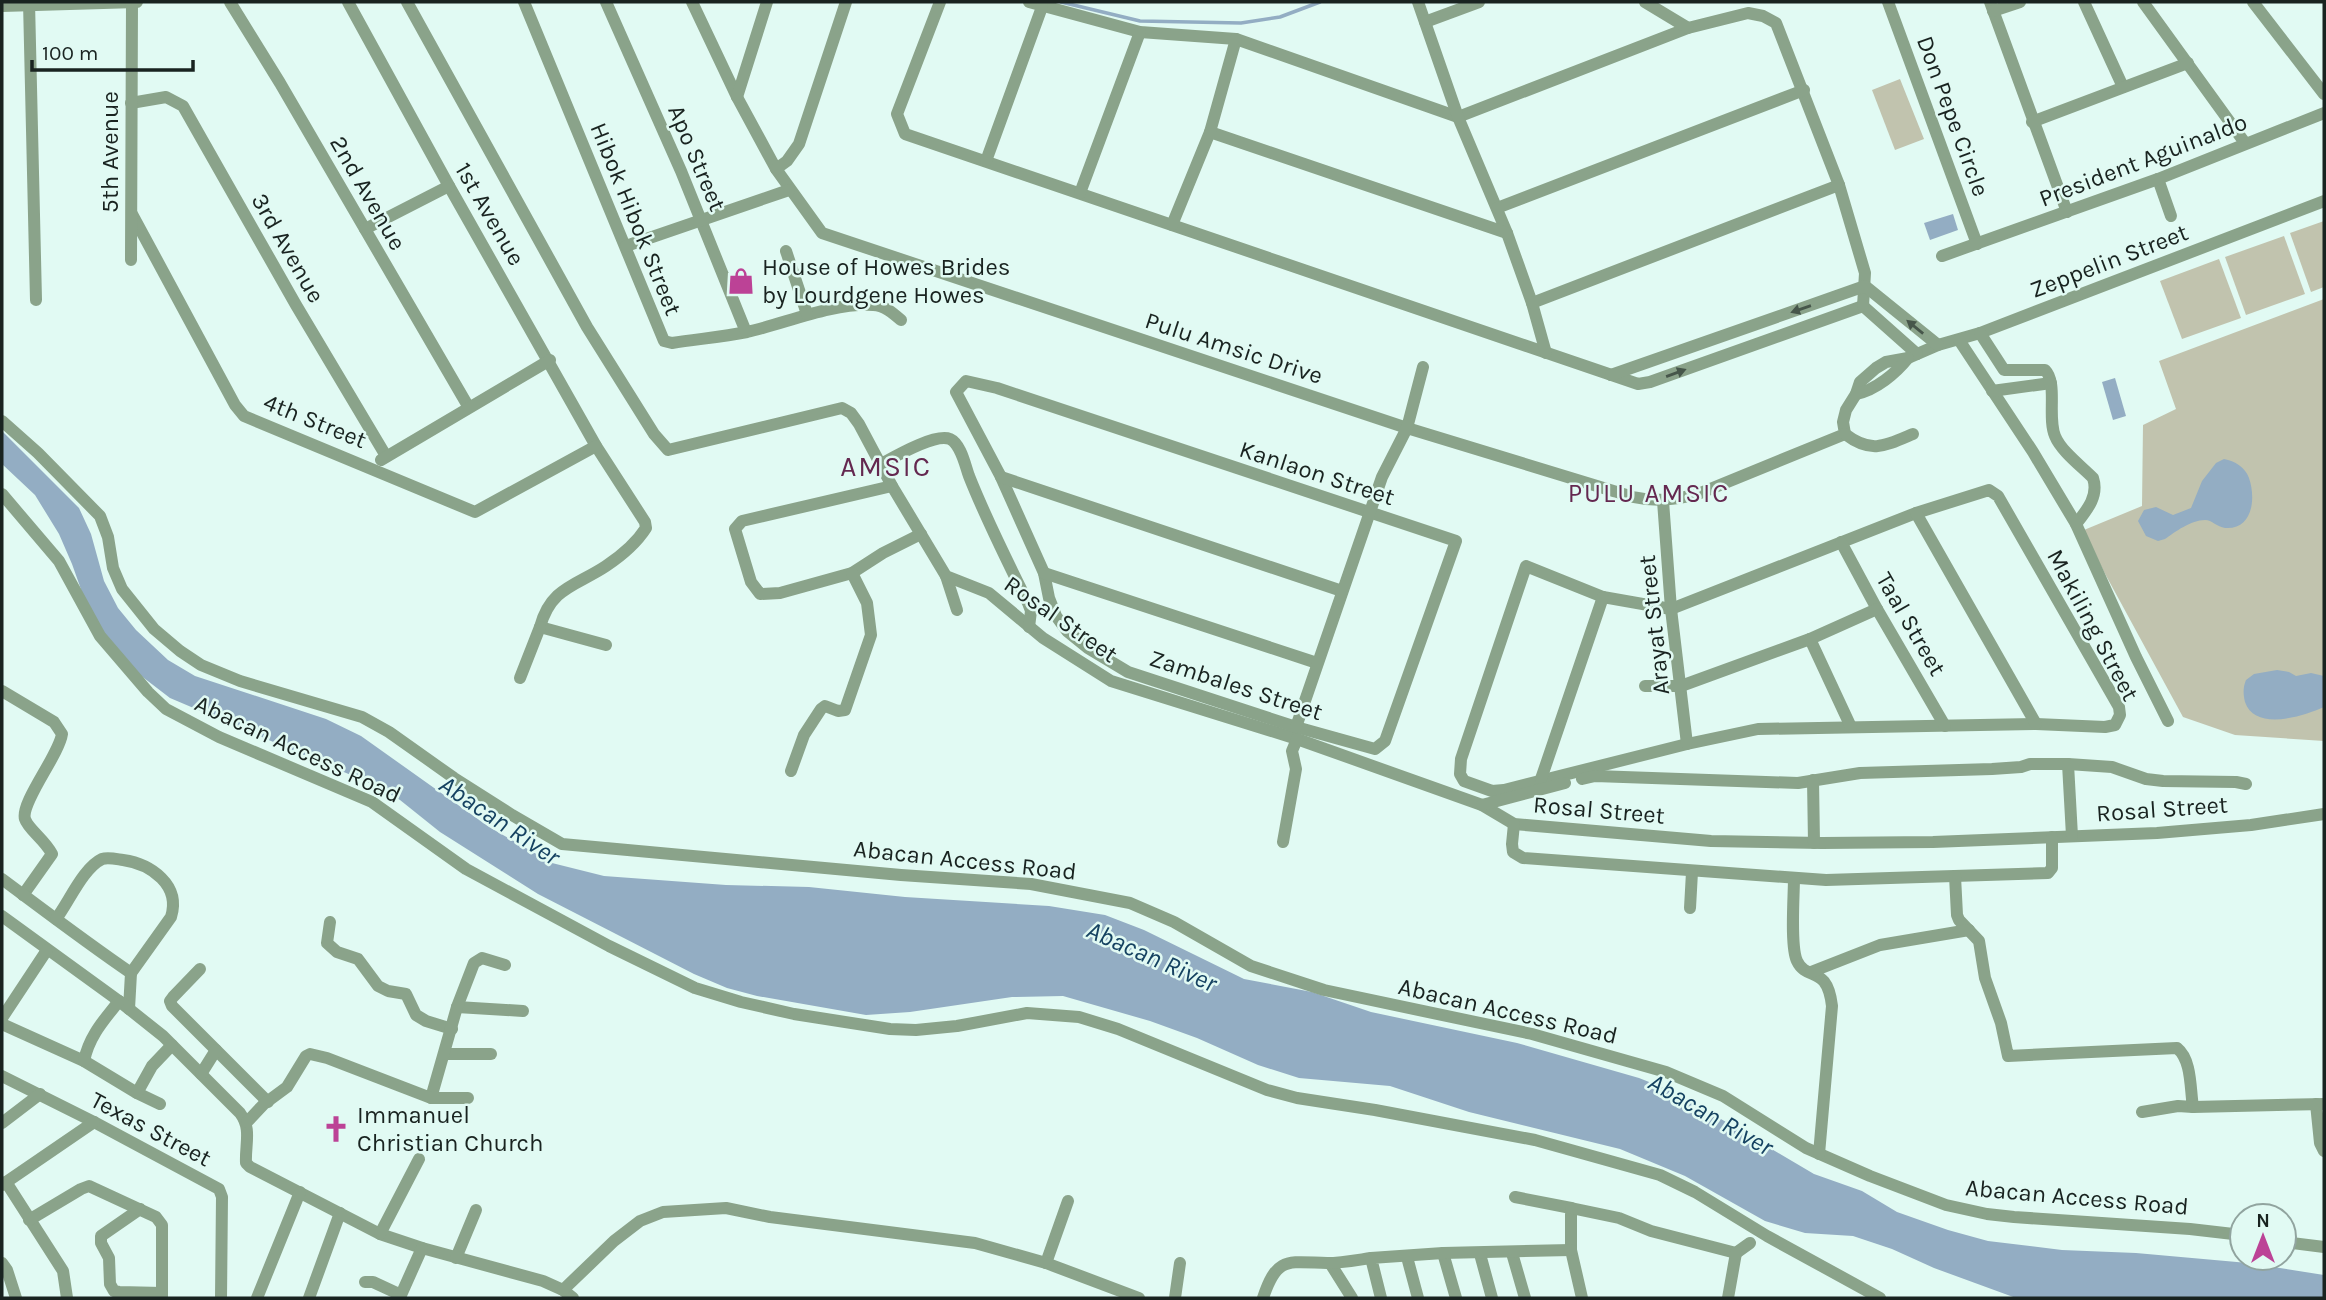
<svg xmlns="http://www.w3.org/2000/svg" width="2326" height="1300" font-family="Karla,sans-serif">
  <style>
    .green { fill: #c1c3ae }
    .water { fill: #93adc3 }
    .lines { fill: none; stroke-linecap: round; stroke-linejoin: round }
    .stream { stroke: #93adc3; stroke-width: 3.5 }
    .minor { stroke: #8aa38a; stroke-width: 12 }
    .oneway { fill: #46564a }
    .labels { text-anchor: middle; stroke-width: 5; stroke-linejoin: round; paint-order: stroke }
    .street-label { font-size: 24px; fill: #192320; stroke: #e1faf3 }
    .poi-label { font-size: 24px; fill: #192320; stroke: #e1faf3; text-anchor: start }
    .neighbourhood-label { font-size: 26px; letter-spacing: 2px; fill: #642850; stroke: #e1faf3 }
    .water-label { font-size: 26px; font-style: italic; fill: #154261; stroke: #e1faf3 }
    .quarter-label { font-size: 28px; letter-spacing: 2px; fill: #642850; stroke: #e1faf3 }
  </style>
  <rect width="100%" height="100%" fill="#e1faf3"/>
  <g class="green">
    <polygon points="1900,79 1924,139 1895,150 1872,90"/>
    <polygon points="2324,221 2324,287 2311,292 2290,233"/>
    <polygon points="2284,236 2305,294 2246,315 2225,257"/>
    <polygon points="2219,259 2241,318 2182,339 2160,281"/>
    <polygon points="2324,299 2324,741 2235,735 2183,717 2103,570 2084,530 2142,506 2143,425 2176,409 2159,361"/>
  </g>
  <g class="water">
    <polygon points="1953,214 1958,230 1930,240 1924,223"/>
    <polygon points="2115,378 2126,416 2113,420 2102,382"/>
    <polygon points="2,431 79,508 91,534 104,581 118,608 136,630 168,660 195,676 326,719 361,736 489,827 552,863 604,876 726,885 809,887 905,897 1049,906 1105,915 1144,930 1244,979 1312,992 1371,1012 1517,1043 1639,1078 1677,1093 1814,1174 1862,1191 1897,1212 1948,1230 1988,1241 2062,1250 2136,1253 2248,1263 2324,1275 2324,1298 2016,1298 1934,1268 1892,1249 1853,1236 1805,1233 1765,1221 1685,1176 1620,1149 1469,1112 1390,1086 1299,1078 1258,1065 1197,1038 1150,1021 1063,996 1012,997 910,1012 866,1015 757,996 727,988 694,974 538,894 440,832 400,800 372,784 170,698 140,675 108,639 88,609 72,564 59,534 35,495 2,464"/>
    <path d="M2224,459C2235,461 2245,467 2249,478C2256,498 2253,530 2225,528C2217,527 2212,520 2205,520C2191,520 2175,532 2165,539L2158,541L2146,536L2138,521L2144,510L2156,507L2173,515L2191,508L2202,481L2216,463Z"/>
    <path d="M2277,670L2289,672L2296,676L2311,673L2324,676V707C2304,716 2255,732 2245,702C2243,694 2243,687 2246,680L2254,674Z"/>
  </g>
  <g class="lines">
    <polyline class="stream" points="1061,2 1140,21 1241,23 1280,17 1320,2"/>
    <g class="minor">
      <polyline points="29,2 36,300"/>
      <polyline points="230,2 280,83 468,406"/>
      <path d="M348,2L449,186L596,446L645,522L646,528C637,542 621,556 606,566C576,586 551,587 540,627L606,645"/>
      <polyline points="407,2 587,327 654,434 668,450 842,408 851,413 859,424 892,486 946,576 989,593 1043,638 1111,681 1297,739 1482,805 1514,824 1711,841 1822,843 1933,842 2157,833 2251,825 2324,814"/>
      <path d="M524,2L664,341L672,343C697,339 722,337 747,332C787,323 831,303 873,305C884,305 893,313 901,320"/>
      <polyline points="606,2 681,171 746,332"/>
      <path d="M692,2L737,97L776,169L822,233L1407,428L1633,497C1656,502 1674,500 1698,494L1845,434L1843,422L1846,410L1856,394L1860,382L1876,368L1886,362L1908,358L1938,345L1980,333L2324,201"/>
      <polyline points="940,2 897,114 905,134 1638,384 1650,382 1863,306 1917,354"/>
      <polyline points="1029,2 1140,32 1236,39 1458,117 1688,28 1748,13 1763,16 1776,23 1839,185 1865,273 1863,306"/>
      <polyline points="1418,2 1458,117 1507,233 1532,303 1546,353"/>
      <polyline points="1645,2 1688,28"/>
      <polyline points="1888,2 1977,244"/>
      <polyline points="1990,2 2067,212"/>
      <polyline points="2084,2 2123,87"/>
      <polyline points="2143,2 2245,143"/>
      <polyline points="2253,2 2324,94"/>
      <polyline points="2,6 137,2"/>
      <polyline points="1993,11 2020,2"/>
      <polyline points="1425,22 1479,2"/>
      <polyline points="737,97 767,2"/>
      <polyline points="131,103 166,97 183,106 296,305 386,456"/>
      <polyline points="2032,122 2188,63"/>
      <polyline points="1210,132 1507,233"/>
      <polyline points="986,161 1042,7"/>
      <polyline points="776,169 787,161 799,144 846,2"/>
      <polyline points="2158,179 2171,216"/>
      <polyline points="1080,193 1140,32"/>
      <polyline points="1497,208 1804,90"/>
      <polyline points="132,214 235,405 244,416 475,512 596,446"/>
      <polyline points="1172,225 1210,132 1236,39"/>
      <polyline points="365,229 449,186"/>
      <polyline points="626,246 789,190"/>
      <polyline points="786,251 807,314"/>
      <polyline points="1942,256 2158,179 2324,113"/>
      <polyline points="131,260 132,2"/>
      <polyline points="1532,303 1839,185"/>
      <path d="M1980,333L2004,370H2045C2058,383 2047,417 2055,436C2061,451 2081,466 2093,478C2099,496 2087,510 2076,524"/>
      <polyline points="1959,340 2033,452 2076,524 2136,657 2168,721"/>
      <polyline points="1611,375 1865,286 1938,345"/>
      <polygon points="966,381 997,388 1456,541 1385,741 1375,749 1296,727 1128,672 1088,648 1067,631 1056,616 1049,598 1044,573 1001,477 956,392"/>
      <polyline points="1992,391 2051,383"/>
      <path d="M1856,394C1876,390 1896,373 1908,358"/>
      <polyline points="2,421 38,453 100,516 108,537 113,568 122,589 154,629 180,651 201,665 240,681 362,717 389,732 454,778 512,815 562,844 901,875 1031,884 1130,903 1174,922 1251,966 1324,990 1532,1034 1666,1072 1723,1096 1806,1148 1870,1176 1946,1205 1987,1214 2014,1217 2190,1229 2242,1235"/>
      <path d="M1845,434C1871,454 1885,446 1913,434"/>
      <polyline points="381,460 550,360"/>
      <path d="M881,464C894,457 935,433 950,439C961,444 965,465 969,476C986,519 1007,561 1028,603L1031,611L1029,627"/>
      <polyline points="1001,477 1342,591"/>
      <polyline points="892,486 742,521 735,529 751,582 760,594 780,593 852,573 883,553 921,534"/>
      <polygon points="1989,490 1998,496 2119,707 2120,715 2115,725 2105,727 2036,724 1758,729 1687,744 1504,790 1492,791 1464,781 1460,774 1461,759 1526,566 1603,597 1671,609 1916,513"/>
      <polyline points="2,494 59,561 100,636 148,692 166,709 219,737 372,802 466,869 609,946 695,988 741,1002 794,1014 890,1029 916,1030 957,1026 1027,1013 1079,1017 1118,1029 1267,1090 1297,1098 1375,1110 1535,1140 1660,1175 1695,1192 1767,1236 1880,1298"/>
      <polyline points="1663,501 1671,609 1687,744"/>
      <polyline points="1916,513 2036,724"/>
      <polyline points="1841,542 1877,609 1945,726"/>
      <polyline points="1044,573 1317,663"/>
      <polyline points="946,576 957,610"/>
      <polyline points="1810,639 1851,727"/>
      <polyline points="520,678 540,627"/>
      <polyline points="1645,686 1681,686 1810,639 1877,609"/>
      <path d="M2,691L54,722L62,734C59,755 20,803 25,819C28,829 45,840 52,854L23,895"/>
      <polyline points="1296,727 1382,477 1407,428 1423,367"/>
      <polyline points="2068,764 2072,836"/>
      <polyline points="791,771 804,735 821,709 825,706 838,711 845,710 871,635 867,603 852,573"/>
      <polyline points="1541,779 1603,597"/>
      <polyline points="1582,779 1595,776 1798,783 1860,773 1992,769 2021,767 2030,764 2068,764 2112,767 2146,779 2163,781 2236,782 2246,784"/>
      <polyline points="1813,780 1814,843"/>
      <polyline points="1482,805 1565,783"/>
      <polyline points="1514,824 1512,844 1513,852 1523,858 1826,880 2048,873 2052,868 2052,837"/>
      <polyline points="1283,842 1296,769 1292,751 1297,739"/>
      <path d="M1955,876L1957,915L1959,920L1979,941L1985,978L2001,1023L2008,1056L2177,1048C2192,1060 2190,1089 2193,1107L2178,1106L2142,1112"/>
      <path d="M1794,878C1794,896 1790,946 1797,961C1807,982 1827,964 1832,1006L1819,1154"/>
      <path d="M2,879C45,911 87,943 131,973L129,1009"/>
      <polyline points="1690,908 1692,872"/>
      <path d="M2,916L119,1001L163,1036L240,1113C252,1129 245,1144 246,1163L250,1167L380,1234L422,1248L543,1281L563,1290L573,1298"/>
      <path d="M56,919C69,902 83,868 102,859C108,857 116,859 123,860C151,864 181,885 171,917L131,973"/>
      <polyline points="330,922 327,943 337,952 358,959 378,986 388,991 406,994 416,1015 426,1021 452,1029"/>
      <polyline points="200,969 173,997 170,1001 172,1006 268,1102"/>
      <polyline points="1811,972 1880,945 1969,930"/>
      <polyline points="457,1007 523,1011"/>
      <polyline points="2,1018 47,950"/>
      <polyline points="2,1024 84,1061 137,1093 160,1104"/>
      <polyline points="446,1054 491,1054"/>
      <path d="M84,1061C89,1036 104,1020 119,1001"/>
      <polyline points="201,1074 216,1050"/>
      <polyline points="2,1076 94,1122 219,1189 222,1197 221,1298"/>
      <polyline points="137,1093 152,1066 172,1045"/>
      <polyline points="431,1098 457,1007 474,963 482,958 505,965"/>
      <polyline points="2316,1104 2320,1143 2324,1151"/>
      <polyline points="2193,1107 2324,1104"/>
      <polyline points="247,1122 264,1104 287,1087 306,1056 310,1054 327,1058 431,1098 468,1098"/>
      <polyline points="2,1123 40,1094"/>
      <polyline points="6,1182 63,1271 67,1298"/>
      <polyline points="2,1185 94,1122"/>
      <polyline points="1515,1197 1571,1208 1571,1250 1582,1298"/>
      <polyline points="1571,1208 1619,1218 1651,1231 1736,1253 1750,1243"/>
      <polyline points="140,1209 101,1236 101,1243 109,1258 110,1284 114,1291 119,1292 162,1293"/>
      <polyline points="29,1220 81,1189 89,1186 156,1217 162,1225 162,1298"/>
      <polyline points="380,1234 419,1159"/>
      <polyline points="2284,1242 2324,1247"/>
      <polyline points="1443,1253 1456,1298"/>
      <polyline points="1512,1253 1525,1298"/>
      <polyline points="1480,1254 1492,1298"/>
      <polyline points="1407,1257 1418,1298"/>
      <polyline points="456,1258 476,1210"/>
      <polyline points="2,1263 7,1270 16,1298"/>
      <polyline points="1046,1263 1068,1201"/>
      <polyline points="1330,1263 1352,1298"/>
      <polyline points="365,1282 373,1282 401,1295 422,1248"/>
      <polyline points="563,1290 614,1241 640,1221 663,1212 726,1208 770,1217 975,1243 1046,1263 1139,1298"/>
      <polyline points="257,1298 300,1192"/>
      <polyline points="309,1298 340,1213"/>
      <polyline points="1175,1298 1180,1263"/>
      <path d="M1263,1298C1277,1256 1287,1262 1327,1263C1341,1263 1357,1260 1371,1258"/>
      <polyline points="1381,1298 1371,1258 1443,1253 1571,1250"/>
      <polyline points="1728,1298 1736,1253"/>
    </g>
  </g>
  <defs><path id="oneway-solid" d="M-6-.8H1V-3.2L6.5 0L1 3.2V.8H-6Z" transform="scale(1.75)"/></defs>
  <g class="oneway">
    <use href="#oneway-solid" transform="translate(1801 309) rotate(161)"/>
    <use href="#oneway-solid" transform="translate(1915 327) rotate(-141)"/>
    <use href="#oneway-solid" transform="translate(1676 373) rotate(-20)"/>
  </g>
  <defs>
    <symbol id="shop-bare" viewBox="-9 -9 18 18"><path d="M-5-2.5h2.3a2.7 3.5 0 0 1 5.4 0H5L5.5 6h-11ZM-1.5-2.5h3a1.5 2.3 0 0 0-3 0Z" fill="#bc4296" stroke="#e1faf3" stroke-width="2.5" paint-order="stroke"/></symbol>
    <symbol id="church-bare" viewBox="-9 -9 18 18"><path d="M-1.2-6h2.4v3.5h3.3v2.4h-3.3V6h-2.4V-.1h-3.3v-2.4h3.3Z" fill="#bc4296" stroke="#e1faf3" stroke-width="2.5" paint-order="stroke"/></symbol>
  </defs>
  <g fill-rule="evenodd">
    <use href="#shop-bare" x="722" y="262" width="38" height="38"/>
    <use href="#church-bare" x="317" y="1110" width="38" height="38"/>
  </g>
  <g class="labels">
    <g class="street-label">
      <text transform="translate(1953 116) rotate(70)" y="8">Don Pepe Circle</text>
      <text transform="translate(110 152) rotate(-90)" y="8">5th Avenue</text>
      <text transform="translate(697 158) rotate(67)" y="8">Apo Street</text>
      <text transform="translate(2143 160) rotate(-21)" y="8">President Aguinaldo</text>
      <text transform="translate(368 193) rotate(60)" y="8">2nd Avenue</text>
      <text transform="translate(490 214) rotate(60)" y="8">1st Avenue</text>
      <text transform="translate(636 219) rotate(68)" y="8">Hibok Hibok Street</text>
      <text transform="translate(288 248) rotate(60)" y="8">3rd Avenue</text>
      <text transform="translate(2109 261) rotate(-21)" y="8">Zeppelin Street</text>
      <text transform="translate(1234 348) rotate(18)" y="8">Pulu Amsic Drive</text>
      <text transform="translate(315 421) rotate(22)" y="8">4th Street</text>
      <text transform="translate(1317 473) rotate(18)" y="8">Kanlaon Street</text>
      <text transform="translate(1061 619) rotate(35)" y="8">Rosal Street</text>
      <text transform="translate(1911 624) rotate(60)" y="8">Taal Street</text>
      <text transform="translate(1654 625) rotate(-96)" y="8">Arayat Street</text>
      <text transform="translate(2093 625) rotate(62)" y="8">Makiling Street</text>
      <text transform="translate(1236 685) rotate(18)" y="8">Zambales Street</text>
      <text transform="translate(298 749) rotate(25)" y="8">Abacan Access Road</text>
      <text transform="translate(2162 809) rotate(-4)" y="8">Rosal Street</text>
      <text transform="translate(1599 810) rotate(5)" y="8">Rosal Street</text>
      <text transform="translate(965 860) rotate(6)" y="8">Abacan Access Road</text>
      <text transform="translate(1508 1011) rotate(13)" y="8">Abacan Access Road</text>
      <text transform="translate(151 1129) rotate(28)" y="8">Texas Street</text>
      <text transform="translate(2077 1197) rotate(5)" y="8">Abacan Access Road</text>
    </g>
    <g class="poi-label">
      <text x="762" y="275">House of Howes Brides<tspan x="762" dy="28">by Lourdgene Howes</tspan></text>
      <text x="357" y="1123">Immanuel<tspan x="357" dy="28">Christian Church</tspan></text>
    </g>
    <g class="neighbourhood-label">
      <text x="1649" y="502">PULU AMSIC</text>
    </g>
    <g class="water-label">
      <text transform="translate(500 820) rotate(34)" y="9">Abacan River</text>
      <text transform="translate(1152 956) rotate(24)" y="9">Abacan River</text>
      <text transform="translate(1711 1114) rotate(30)" y="9">Abacan River</text>
    </g>
    <g class="quarter-label">
      <text x="886" y="476">AMSIC</text>
    </g>
  </g>
  <rect width="2326" height="1300" fill="none" stroke="#192320" stroke-width="7"/>
  <g transform="translate(2263 1237)"><circle r="33" fill="#e1faf3" stroke="#91a49f" stroke-width="2"/>
  <path d="M0-5L12 26L0 18L-12 26Z" fill="#bc4296"/>
  <text y="-10" font-size="19" font-weight="bold" text-anchor="middle" fill="#192320">N</text>
  </g>
  <path d="M32 60v10h161v-10" fill="none" stroke="#192320" stroke-width="3.5"/>
  <text x="42" y="60" font-size="21" fill="#192320" stroke="#e1faf3" stroke-width="5" paint-order="stroke">100 m</text>
</svg>
